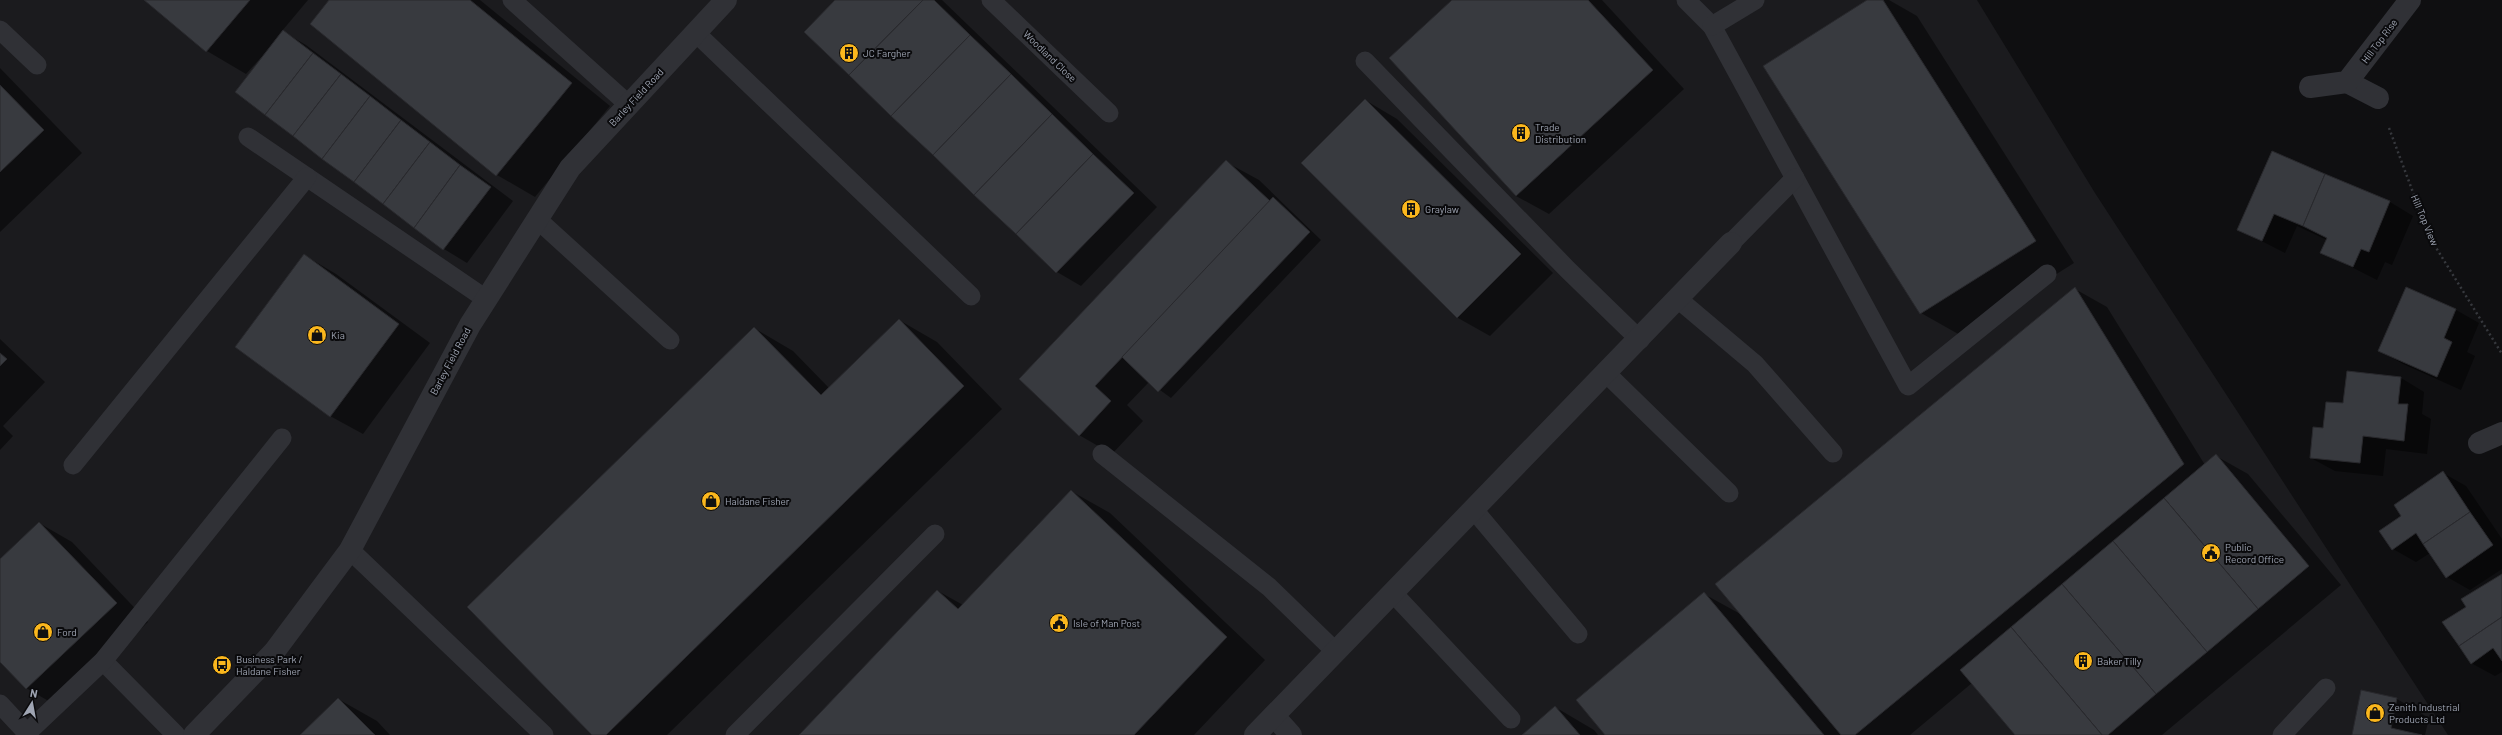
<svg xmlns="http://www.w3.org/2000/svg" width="2502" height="735" font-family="Barlow,sans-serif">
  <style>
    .built { fill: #1b1b1e }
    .shadow { fill: #0007 }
    .building { fill: #383a3f; stroke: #29292d }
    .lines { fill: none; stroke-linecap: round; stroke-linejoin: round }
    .path { stroke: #36383d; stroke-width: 2.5; stroke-dasharray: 2 3; stroke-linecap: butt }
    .service { stroke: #303136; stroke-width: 19 }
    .minor { stroke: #303136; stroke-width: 22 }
    .labels { text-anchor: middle; stroke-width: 4; stroke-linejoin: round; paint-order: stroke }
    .street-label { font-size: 10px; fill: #9fa5b3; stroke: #0a0a0c }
    .poi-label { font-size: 10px; fill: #9fa5b3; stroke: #0a0a0c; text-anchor: start }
  </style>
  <rect width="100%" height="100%" fill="#0f0f11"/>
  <polygon class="built" points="0,0 1977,0 2095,193 2448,735 0,735"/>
  <g class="shadow">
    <polygon points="145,0 308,0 282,31 306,45 513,201 467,263 444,249 237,92 275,42 246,74 207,51"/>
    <polygon points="331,0 480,0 610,106 535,197 497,175"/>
    <polygon points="837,0 942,0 1157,207 1081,286 1057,272 806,32"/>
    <polygon points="1453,0 1602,0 1684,89 1549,214 1516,196 1390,58"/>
    <polygon points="1869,0 1889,0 1917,16 2074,263 1960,335 1921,313"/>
    <polygon points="0,68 82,153 0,232"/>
    <polygon points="1365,100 1397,119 1553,273 1490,336 1458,318 1302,163"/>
    <polygon points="2272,152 2390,202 2413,216 2392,265 2385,262 2377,280 2322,252 2327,240 2297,226 2285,253 2238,229"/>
    <polygon points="1226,162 1259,180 1321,240 1171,398 1149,382 1127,405 1143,421 1112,454 1079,435 1021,379"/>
    <polygon points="304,255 336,274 430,343 363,434 330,416"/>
    <polygon points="2407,288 2456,310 2479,323 2467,352 2475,356 2461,390 2403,364 2379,350"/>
    <polygon points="2075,289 2107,307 2205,465 2216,456 2248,474 2341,585 2162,735 2016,735 1972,683 1910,735 1606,735 1704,594 1744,616"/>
    <polygon points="899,320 937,342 1002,409 667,735 594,735 754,328 793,351 829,388"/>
    <polygon points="0,339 45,382 3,426 13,436 0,450"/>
    <polygon points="2401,378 2424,392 2422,414 2431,419 2427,454 2386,449 2383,476 2335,471 2311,458 2324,429 2344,404"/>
    <polygon points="2443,473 2466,486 2502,539 2502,569 2470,590 2447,577 2430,553 2416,562 2393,549 2403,516"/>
    <polygon points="1071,491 1110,513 1265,660 1194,735 800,735 938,591 963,605"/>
    <polygon points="39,523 72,542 148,622 59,707 26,688 0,661 0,561"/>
    <polygon points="2502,575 2502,672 2495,676 2471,663 2467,607"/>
    <polygon points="338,699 377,721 390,735 301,735"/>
    <polygon points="2397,699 2429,718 2425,735 2353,735"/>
    <polygon points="1555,707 1594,730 1598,735 1523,735"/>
  </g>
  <g class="building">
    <polygon points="144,0 250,0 206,52"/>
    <polygon points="329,0 470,0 572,83 496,176 310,24"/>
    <polygon points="835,0 923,0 849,75 804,32"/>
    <polygon points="923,0 934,0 970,35 891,116 849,75"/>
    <polygon points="1452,0 1588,0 1653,70 1516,196 1389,58"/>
    <polygon points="1867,0 1883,0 2036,241 1920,314 1763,66"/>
    <polygon points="283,30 313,53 265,115 235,92"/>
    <polygon points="970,35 1011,74 933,155 891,116"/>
    <polygon points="313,53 341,74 293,136 265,115"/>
    <polygon points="341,74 370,96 322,159 293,136"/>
    <polygon points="1011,74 1052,114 974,195 933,155"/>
    <polygon points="0,85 44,130 0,172"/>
    <polygon points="370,96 401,120 354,182 322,159"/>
    <polygon points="1365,99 1521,254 1457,318 1301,163"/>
    <polygon points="1052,114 1093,154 1016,234 974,195"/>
    <polygon points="401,120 430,142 383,204 354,182"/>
    <polygon points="430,142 460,165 414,228 383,204"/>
    <polygon points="2272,151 2325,174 2303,226 2274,214 2262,241 2237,230"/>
    <polygon points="1093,154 1134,193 1056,273 1016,234"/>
    <polygon points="1226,160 1270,201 1095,386 1111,401 1079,436 1019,379"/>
    <polygon points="460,165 491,187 443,250 414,228"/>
    <polygon points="2325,174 2390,201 2369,252 2361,249 2353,267 2320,253 2327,238 2303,226"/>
    <polygon points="1273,197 1310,232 1158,392 1122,357"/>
    <polygon points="304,254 399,324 330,417 235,347"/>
    <polygon points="2075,287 2184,464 1855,735 1841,735 1715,584"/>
    <polygon points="2406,287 2456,309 2444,338 2452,342 2437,377 2378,351"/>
    <polygon points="899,319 964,386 606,735 592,735 467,607 754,327 821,395"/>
    <polygon points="0,353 7,359 0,366"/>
    <polygon points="2347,371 2401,377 2398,404 2408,404 2404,441 2363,436 2360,463 2310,458 2313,427 2323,428 2326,402 2343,403"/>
    <polygon points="2216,454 2309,566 2258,609 2164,498"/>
    <polygon points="2443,471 2470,512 2423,544 2416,533 2392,550 2379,531 2401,516 2394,505"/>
    <polygon points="1071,490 1227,637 1134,735 799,735 937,590 958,609"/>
    <polygon points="2164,498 2258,609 2207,652 2113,541"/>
    <polygon points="2470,512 2493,545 2446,578 2423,544"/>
    <polygon points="39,522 117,603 26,689 0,662 0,559"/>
    <polygon points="2113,541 2207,652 2156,694 2062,584"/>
    <polygon points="2502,574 2502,617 2459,646 2442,622 2466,607 2461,599"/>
    <polygon points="2062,584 2156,694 2108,735 2102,735 2011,627"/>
    <polygon points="1704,592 1824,735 1605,735 1576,700"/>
    <polygon points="2502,617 2502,661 2493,648 2471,664 2459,646"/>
    <polygon points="2011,627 2102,735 2015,735 1960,670"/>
    <polygon points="2361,690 2397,698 2391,728 2422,735 2352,735"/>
    <polygon points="338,698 375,735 300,735"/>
    <polygon points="1555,706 1580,735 1522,735"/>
  </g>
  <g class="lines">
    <polyline class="path" points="2389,128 2430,238 2502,354"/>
    <g class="service">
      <polyline points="512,0 629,105"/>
      <polyline points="991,0 1109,113"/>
      <polyline points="1686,0 1712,26 1908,386 2047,274"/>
      <polyline points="1712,26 1755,0"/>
      <polyline points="0,30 37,65"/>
      <polyline points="696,33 971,296"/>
      <polyline points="1365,61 1567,269 1640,340"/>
      <polyline points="248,137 486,299"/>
      <polyline points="537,219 670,340"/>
      <polyline points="1731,243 1795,178"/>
      <polyline points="1678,299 1755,364 1833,453"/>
      <polyline points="1607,374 1729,493"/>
      <polyline points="1102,454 1269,587 1336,652"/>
      <polyline points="73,465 307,177"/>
      <polyline points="1474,510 1578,634"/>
      <polyline points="350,550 544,735"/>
      <polyline points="1393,593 1511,719"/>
      <polyline points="103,661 176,735"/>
      <polyline points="0,704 27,733 103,661 282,438"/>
      <polyline points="735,735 935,534"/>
      <polyline points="2282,735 2326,688"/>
    </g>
    <g class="minor">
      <polyline points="2347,82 2378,98"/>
      <polyline points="2310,87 2347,82 2410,0"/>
      <polyline points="2479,443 2502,433"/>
      <polyline points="1274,716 1291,735"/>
      <polyline points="194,735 274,652 350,550 470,325 570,168 726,0"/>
      <polyline points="1255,735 1731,243"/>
    </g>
  </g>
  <defs>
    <symbol id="building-disc" viewBox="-11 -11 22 22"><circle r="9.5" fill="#fbb71d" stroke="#0a0a0c"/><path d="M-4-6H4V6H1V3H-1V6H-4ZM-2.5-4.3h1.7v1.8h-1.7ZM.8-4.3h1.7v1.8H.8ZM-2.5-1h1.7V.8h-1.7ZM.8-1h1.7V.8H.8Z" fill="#111"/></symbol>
    <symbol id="shop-disc" viewBox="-11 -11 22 22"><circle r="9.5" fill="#fbb71d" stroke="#0a0a0c"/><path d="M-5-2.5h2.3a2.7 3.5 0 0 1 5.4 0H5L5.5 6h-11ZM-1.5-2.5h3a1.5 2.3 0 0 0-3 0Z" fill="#111"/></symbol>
    <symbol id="civic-disc" viewBox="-11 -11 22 22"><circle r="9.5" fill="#fbb71d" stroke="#0a0a0c"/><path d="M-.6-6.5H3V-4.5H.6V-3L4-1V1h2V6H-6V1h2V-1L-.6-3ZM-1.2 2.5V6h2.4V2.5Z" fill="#111"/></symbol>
    <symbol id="bus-disc" viewBox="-11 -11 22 22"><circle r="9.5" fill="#fbb71d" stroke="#0a0a0c"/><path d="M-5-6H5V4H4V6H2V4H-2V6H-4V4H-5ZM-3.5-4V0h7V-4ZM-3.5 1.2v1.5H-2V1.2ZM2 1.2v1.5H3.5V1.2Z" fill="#111"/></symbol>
  </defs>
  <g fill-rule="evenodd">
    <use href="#building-disc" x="838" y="42" width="22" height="22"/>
    <use href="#building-disc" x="1510" y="122" width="22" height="22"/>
    <use href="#building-disc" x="1400" y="198" width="22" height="22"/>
    <use href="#shop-disc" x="306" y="324" width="22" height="22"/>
    <use href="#shop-disc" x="700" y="490" width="22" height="22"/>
    <use href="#civic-disc" x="2200" y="542" width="22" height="22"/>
    <use href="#civic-disc" x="1048" y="612" width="22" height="22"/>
    <use href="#shop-disc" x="32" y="621" width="22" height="22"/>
    <use href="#building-disc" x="2072" y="650" width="22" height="22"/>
    <use href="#bus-disc" x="211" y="654" width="22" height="22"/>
    <use href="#shop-disc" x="2364" y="702" width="22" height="22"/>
  </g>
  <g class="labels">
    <g class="street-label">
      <text transform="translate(2379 41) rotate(-53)" y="4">Hill Top Rise</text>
      <text transform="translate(1050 56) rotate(44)" y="4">Woodland Close</text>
      <text transform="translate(636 97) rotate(-47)" y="4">Barley Field Road</text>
      <text transform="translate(2425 220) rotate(67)" y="4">Hill Top View</text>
      <text transform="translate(450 361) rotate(-62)" y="4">Barley Field Road</text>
    </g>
    <g class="poi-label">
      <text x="863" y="57">JC Fargher</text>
      <text x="1535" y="131">Trade<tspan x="1535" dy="12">Distribution</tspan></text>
      <text x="1425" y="213">Graylaw</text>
      <text x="331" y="339">Kia</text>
      <text x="725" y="505">Haldane Fisher</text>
      <text x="2225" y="551">Public<tspan x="2225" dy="12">Record Office</tspan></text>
      <text x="1073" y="627">Isle of Man Post</text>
      <text x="57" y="636">Ford</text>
      <text x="236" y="663">Business Park /<tspan x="236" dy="12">Haldane Fisher</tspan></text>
      <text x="2097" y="665">Baker Tilly</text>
      <text x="2389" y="711">Zenith Industrial<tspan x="2389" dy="12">Products Ltd</tspan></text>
    </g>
  </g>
  <g transform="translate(32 703) rotate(11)" stroke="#0a0a0c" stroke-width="3" paint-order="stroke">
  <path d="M0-3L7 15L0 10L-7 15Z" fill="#9fa5b3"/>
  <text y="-6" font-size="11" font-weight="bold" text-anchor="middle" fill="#9fa5b3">N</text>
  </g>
</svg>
